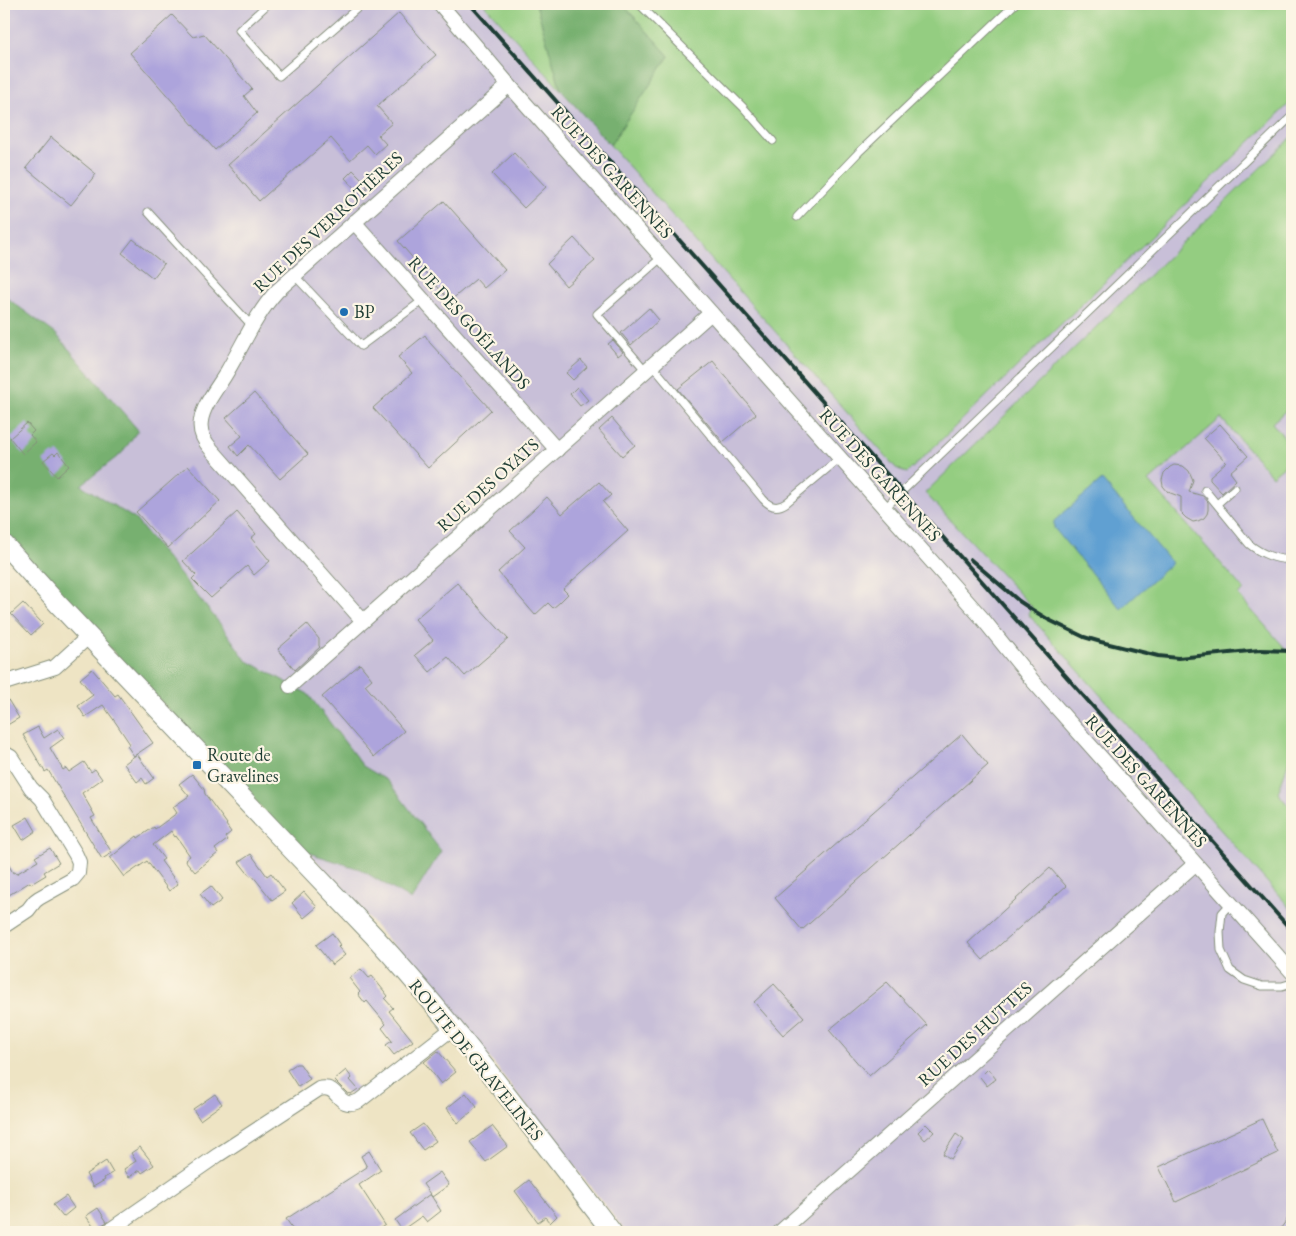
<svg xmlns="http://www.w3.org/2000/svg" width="1296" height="1236" font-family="'EB Garamond',serif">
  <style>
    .industrial { fill: #c8bfd8 }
    .green { fill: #94cd81; stroke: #5a855a }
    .forest { fill: #77b06f; stroke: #4b7652 }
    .water { fill: #60a0d2; stroke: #406e83 }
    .building { fill: #ada4dc }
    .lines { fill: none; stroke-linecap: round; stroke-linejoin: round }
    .lane-casing { stroke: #86907c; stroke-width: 9 }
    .street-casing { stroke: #86907c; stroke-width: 16 }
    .secondary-casing { stroke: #86907c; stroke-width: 21 }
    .lane { stroke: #fff; stroke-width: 7 }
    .street { stroke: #fff; stroke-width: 14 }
    .secondary { stroke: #fff; stroke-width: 19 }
    .rail { stroke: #1f3d34; stroke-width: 4 }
    .poi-dot { fill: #1f6fb2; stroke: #fcf5e5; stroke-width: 2 }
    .labels { text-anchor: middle; stroke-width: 4.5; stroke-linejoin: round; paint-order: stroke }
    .street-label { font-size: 18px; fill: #1f3d34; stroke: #fcf5e5 }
    .poi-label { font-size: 18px; fill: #1f3d34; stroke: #fcf5e5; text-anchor: start }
  </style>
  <rect width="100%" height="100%" fill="#fcf5e5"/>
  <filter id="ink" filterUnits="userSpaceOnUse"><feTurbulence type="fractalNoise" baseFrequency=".02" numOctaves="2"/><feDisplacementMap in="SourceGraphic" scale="10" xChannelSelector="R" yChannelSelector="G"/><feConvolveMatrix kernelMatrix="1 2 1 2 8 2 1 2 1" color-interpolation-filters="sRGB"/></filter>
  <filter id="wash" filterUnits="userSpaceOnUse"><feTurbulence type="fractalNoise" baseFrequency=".0096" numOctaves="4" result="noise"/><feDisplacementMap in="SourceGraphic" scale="20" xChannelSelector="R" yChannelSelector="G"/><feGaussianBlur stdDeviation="1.12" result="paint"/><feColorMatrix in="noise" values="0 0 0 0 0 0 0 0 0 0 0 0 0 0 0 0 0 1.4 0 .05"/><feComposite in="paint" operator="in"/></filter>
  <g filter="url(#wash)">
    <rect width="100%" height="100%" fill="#eee4c4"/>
    <polygon class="industrial" points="4,4 1292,4 1292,1232 626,1232 454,1013 129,654 4,514"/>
    <g class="green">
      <polygon points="484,4 536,4 561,90"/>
      <polygon points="620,4 1292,4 1292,101 907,473 896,468 610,145 669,56 627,9"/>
      <polygon points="1292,137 1292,405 1272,423 1292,446 1292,459 1272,476 1221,418 1149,481 1244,590 1238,595 1292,656 1292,751 1278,793 1292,810 1292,910 1028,614 1032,607 925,493"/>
    </g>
    <g class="forest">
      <polygon points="536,4 620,4 627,9 669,56 610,145 561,90"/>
      <polygon points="4,296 56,334 138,430 122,453 81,485 135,519 221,625 246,660 308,694 363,766 388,781 441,851 411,900 360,869 303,851 104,642 4,534"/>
    </g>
    <polygon class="water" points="1102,480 1172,563 1121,609 1054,528 1054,521"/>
    <g id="blocks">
      <g class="building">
        <polygon points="399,13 436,55 377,106 392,123 378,135 386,144 375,154 367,145 350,160 331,138 259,201 228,165"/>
        <polygon points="172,15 193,37 204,34 252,89 244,96 257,113 215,150 130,53"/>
        <polygon points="51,137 96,174 71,205 26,168"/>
        <polygon points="514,153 546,187 524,208 492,174"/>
        <polygon points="353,170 367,184 367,188 360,194 345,178"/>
        <polygon points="444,201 505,270 484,288 476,279 450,301 398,241"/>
        <polygon points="574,238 595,261 566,286 547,264"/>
        <polygon points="133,239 164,264 153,278 122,253"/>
        <polygon points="649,308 659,320 631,345 621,333"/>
        <polygon points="425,335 430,343 491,410 428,468 373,408 412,373 398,357"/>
        <polygon points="613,340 623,352 618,356 608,344"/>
        <polygon points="581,360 587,367 573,380 566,373"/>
        <polygon points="713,361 756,414 723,442 678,389"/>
        <polygon points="577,387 588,400 580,406 570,394"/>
        <polygon points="254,393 308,454 280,479 249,445 238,456 230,446 242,436 226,418"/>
        <polygon points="612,418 635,445 622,456 599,430"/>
        <polygon points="27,423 34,431 30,435 36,442 23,454 10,438"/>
        <polygon points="1220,424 1248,456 1230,472 1236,480 1222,493 1210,480 1210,476 1226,462 1204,438"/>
        <polygon points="58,452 69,466 57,477 43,461 53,453 55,455"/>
        <polygon points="1174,465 1183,466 1189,471 1193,480 1189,492 1203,496 1208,502 1208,510 1207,514 1204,518 1198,521 1193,522 1186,518 1181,513 1181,497 1168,492 1163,486 1162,480 1164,473 1170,467"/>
        <polygon points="188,466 220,501 168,548 136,512"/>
        <polygon points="599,482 611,495 603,502 628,531 563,589 568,594 559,603 553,608 548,603 535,615 498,572 525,547 510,531 547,497 562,514"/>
        <polygon points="237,512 256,534 251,538 270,561 254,575 247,566 211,598 192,579 196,575 183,561"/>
        <polygon points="457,583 508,639 465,676 448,657 430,672 415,655 433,640 415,619"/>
        <polygon points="23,603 43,624 31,635 11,614"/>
        <polygon points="307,624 319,639 319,646 320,647 295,670 278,649"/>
        <polygon points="360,664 372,679 365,685 404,731 374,757 322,697"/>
        <polygon points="92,669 115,696 118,694 153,743 134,756 127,746 130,744 116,723 103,705 85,717 78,706 93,695 80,679"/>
        <polygon points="4,693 19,718 4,727"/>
        <polygon points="38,727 44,738 58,729 64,738 50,748 63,770 66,768 69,772 84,762 91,772 95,769 102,779 82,793 95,816 91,818 112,853 102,859 48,770 45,772 23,735"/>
        <polygon points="962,734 988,765 802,930 775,898"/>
        <polygon points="137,754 154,778 146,784 142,778 137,782 124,764"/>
        <polygon points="192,774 204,789 205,794 227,824 226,825 231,832 225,837 227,840 215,849 218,853 195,872 185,860 190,856 176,836 175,837 171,831 153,845 164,859 161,861 178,884 169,891 147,861 124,877 110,858 137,836 138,838 154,827 155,829 177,813 173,807 189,796 179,784"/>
        <polygon points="28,817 36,831 23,840 14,825"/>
        <polygon points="50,848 59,863 44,872 46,875 31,884 30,882 4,898 4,856 13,873 15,872 16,874 38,861 35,857"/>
        <polygon points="251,854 267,876 271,873 285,891 272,900 252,875 250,876 239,862"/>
        <polygon points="1050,868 1066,886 983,960 968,943"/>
        <polygon points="211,886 222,900 211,908 200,894"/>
        <polygon points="304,892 317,907 304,918 292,903"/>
        <polygon points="332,933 340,945 338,947 345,955 332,965 316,945"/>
        <polygon points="361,969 369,978 372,976 388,996 385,999 393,1008 389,1011 413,1041 394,1055 386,1045 392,1041 382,1028 386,1024 367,1001 365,1003 358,994 360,992 349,978"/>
        <polygon points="887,982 927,1025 869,1076 829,1030"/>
        <polygon points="774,984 804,1017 783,1035 754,1002"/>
        <polygon points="438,1051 456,1072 441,1084 424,1062"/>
        <polygon points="296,1064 300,1064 310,1079 298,1087 287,1070"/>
        <polygon points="988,1069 996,1079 987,1086 980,1077"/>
        <polygon points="346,1070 352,1078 350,1080 358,1089 351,1094 347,1093 334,1080"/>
        <polygon points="466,1093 477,1107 458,1123 447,1108"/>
        <polygon points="215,1094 222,1104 200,1120 193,1109"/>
        <polygon points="1262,1119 1278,1153 1176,1202 1159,1167"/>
        <polygon points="423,1124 436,1141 423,1150 410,1133"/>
        <polygon points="926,1124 934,1132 925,1140 918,1132"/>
        <polygon points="492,1126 508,1146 486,1162 470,1142"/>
        <polygon points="956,1134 964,1140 951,1159 943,1154"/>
        <polygon points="140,1147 154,1165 142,1173 140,1170 129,1177 124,1169 136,1161 131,1153"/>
        <polygon points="369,1151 381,1170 359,1185 385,1225 375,1232 295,1232 286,1219 367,1167 361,1156"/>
        <polygon points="106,1161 113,1173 104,1178 105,1180 93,1187 86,1174"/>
        <polygon points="440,1172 449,1185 432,1197 423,1184"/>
        <polygon points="529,1180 557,1216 550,1223 545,1217 538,1222 515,1191"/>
        <polygon points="430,1194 441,1211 427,1222 422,1216 402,1230 395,1220"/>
        <polygon points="66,1196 74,1208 63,1217 53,1205"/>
        <polygon points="98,1208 107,1222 102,1225 99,1228 98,1232 97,1232 86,1216"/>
        <polygon points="1292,1213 1292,1232 1278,1232"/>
      </g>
    </g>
  </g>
  <g filter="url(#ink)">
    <use href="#blocks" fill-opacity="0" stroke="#86907c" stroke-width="1"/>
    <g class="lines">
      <defs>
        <g id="lane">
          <polyline points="268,4 239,30 279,76 362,4"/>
          <polyline points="639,4 743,107 773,141"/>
          <polyline points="148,212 252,326"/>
          <polyline points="797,217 859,152 1015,4"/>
          <polyline points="294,275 361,346 423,300"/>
          <path d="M652,365L763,499C770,507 777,509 786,503L840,458"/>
          <polyline points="646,371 597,314 662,257"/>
          <path d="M1205,490L1249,544C1260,553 1277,561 1292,559"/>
          <polyline points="1217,504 1235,488"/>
          <polyline points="885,508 1292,116"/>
          <polyline points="1231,903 1222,913 1220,932 1221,950 1230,970 1244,980 1262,986 1282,986 1292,983"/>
        </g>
        <g id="street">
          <polyline points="440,4 509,85 982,618 1032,680 1292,972"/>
          <polyline points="354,222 557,450"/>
          <path d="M363,621L211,449C204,441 199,432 201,421C203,404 220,385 228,370C244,343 256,314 277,291L509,85"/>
          <polyline points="4,683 55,667 89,636"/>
          <polyline points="290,686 711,313"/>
          <polyline points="4,753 11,757 31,788 42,799 76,855 79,862 78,873 73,879 39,898 35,901 28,910 4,926"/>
          <path d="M107,1232L218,1155L319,1089C340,1083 336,1111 359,1101L453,1028"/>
          <polyline points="780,1232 1195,864"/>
        </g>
        <path id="secondary" d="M4,544L58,604L374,936C459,1029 535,1132 612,1232"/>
      </defs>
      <use href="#lane" class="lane-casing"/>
      <use href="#street" class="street-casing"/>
      <use href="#secondary" class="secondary-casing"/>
      <use href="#lane" class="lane"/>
      <use href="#street" class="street"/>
      <use href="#secondary" class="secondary"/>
      <g class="rail">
        <polyline points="470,4 1292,931"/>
        <polyline points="970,559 1019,601 1031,609 1049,620 1084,637 1101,642 1158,656 1178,658 1260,650 1292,651"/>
      </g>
    </g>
  </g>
  <g class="poi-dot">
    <circle cx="344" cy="312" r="5"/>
    <rect x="192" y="760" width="10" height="10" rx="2.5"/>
  </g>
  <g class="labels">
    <g class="street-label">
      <text transform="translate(612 172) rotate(48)" y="6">RUE DES GARENNES</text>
      <text transform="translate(328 222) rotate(-43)" y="6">RUE DES VERROTIÈRES</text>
      <text transform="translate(469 323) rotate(48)" y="6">RUE DES GOÉLANDS</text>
      <text transform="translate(880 475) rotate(48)" y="6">RUE DES GARENNES</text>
      <text transform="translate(488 485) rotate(-42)" y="6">RUE DES OYATS</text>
      <text transform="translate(1146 781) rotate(48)" y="6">RUE DES GARENNES</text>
      <text transform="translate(975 1034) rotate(-42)" y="6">RUE DES HUTTES</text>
      <text transform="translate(476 1060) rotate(51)" y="6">ROUTE DE GRAVELINES</text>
    </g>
    <g class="poi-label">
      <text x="354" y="318">BP</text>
      <text x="207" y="761">Route de<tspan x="207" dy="21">Gravelines</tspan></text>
    </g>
  </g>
  <rect width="1296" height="1236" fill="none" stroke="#fcf5e5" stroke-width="20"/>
</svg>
